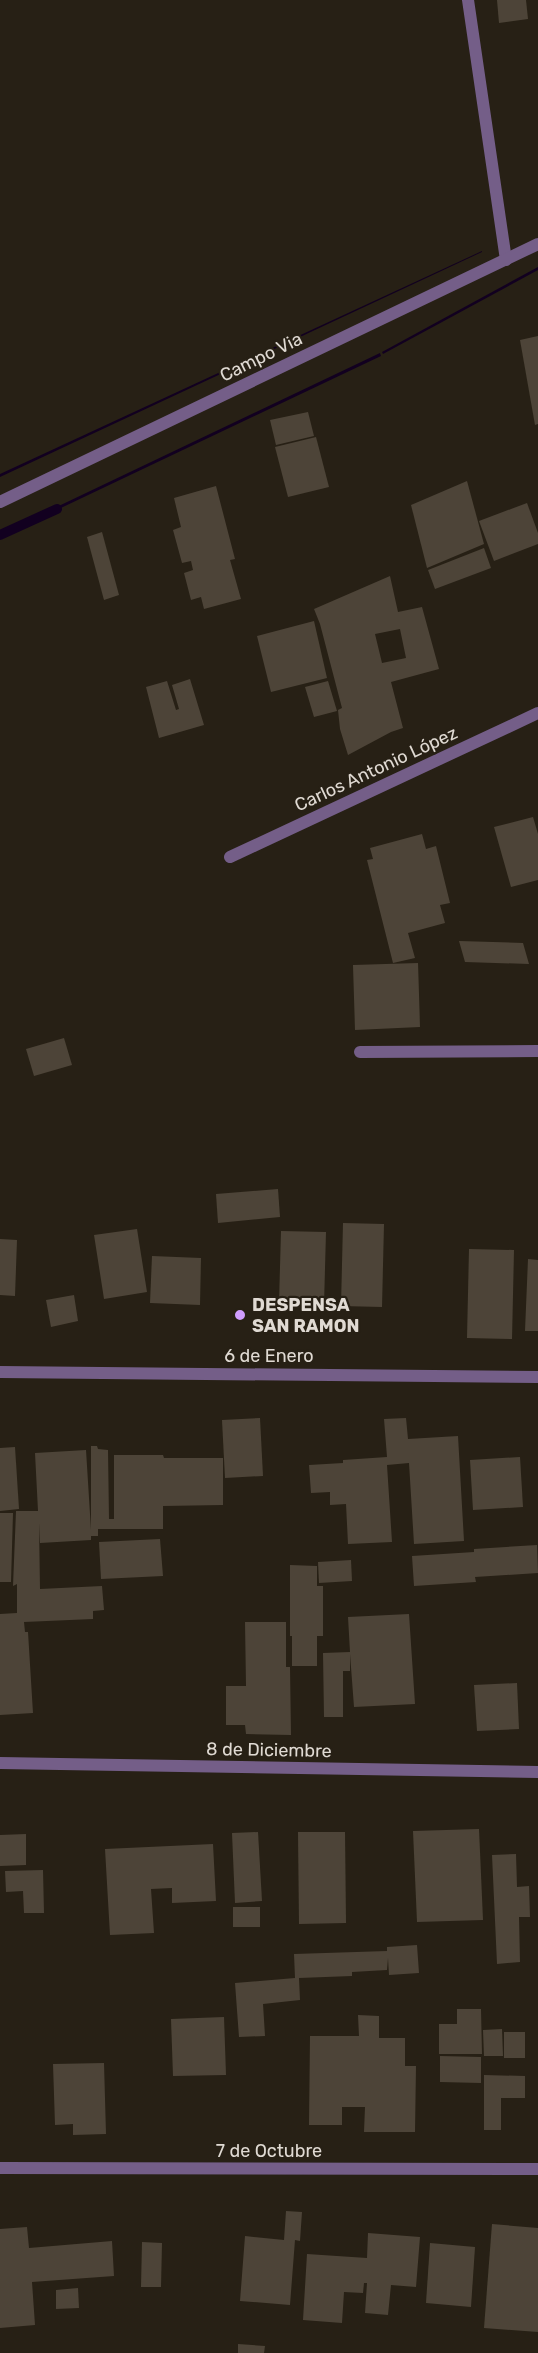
<svg xmlns="http://www.w3.org/2000/svg" width="538" height="2353" font-family="Rubik,sans-serif">
  <style>
    .water { fill: #120020 }
    .lines { fill: none; stroke-linecap: round; stroke-linejoin: round }
    .stream { stroke: #120020; stroke-width: 10 }
    .building { fill: #4d4438; fill-rule: evenodd }
    .minor { stroke: #745e88; stroke-width: 12 }
    .tertiary { stroke: #745e88; stroke-width: 12 }
    .poi-dot { fill: #d09dfe; stroke: #272015; stroke-width: 2 }
    .labels { text-anchor: middle; stroke-width: 4.5; stroke-linejoin: round; paint-order: stroke }
    .street-label { font-size: 18px; fill: #e0dad3; stroke: #272015 }
    .poi-label { font-size: 18px; font-weight: bold; fill: #e0dad3; stroke: #272015; text-anchor: start }
  </style>
  <rect width="100%" height="100%" fill="#272015"/>
  <g class="water">
    <polygon points="482,251 482,252 0,477 0,474"/>
    <polygon points="538,267 538,270 383,354 382,352"/>
    <polygon points="380,353 381,356 44,516 44,513"/>
  </g>
  <g class="lines">
    <polyline class="stream" points="0,535 57,509"/>
  </g>
  <g class="building">
    <polygon points="497,0 526,0 528,19 499,23"/>
    <polygon points="538,336 538,424 535,425 520,340"/>
    <polygon points="308,412 314,436 276,445 270,420"/>
    <polygon points="316,437 329,487 288,497 275,447"/>
    <polygon points="467,481 484,544 427,568 411,505"/>
    <polygon points="216,486 235,559 230,560 241,599 204,609 201,597 191,600 184,573 193,570 191,561 182,563 173,530 181,527 174,498"/>
    <polygon points="527,503 538,533 538,544 494,561 479,521"/>
    <polygon points="102,532 119,595 104,600 87,537"/>
    <polygon points="484,548 491,568 435,589 428,570"/>
    <path d="M390,576L398,612L422,607L439,669L391,682L403,728L391,732L348,755L340,729L338,710L342,708L320,624L314,609ZM400,629L406,658L382,663L375,634Z"/>
    <polygon points="314,621 327,678 271,692 257,636"/>
    <polygon points="190,679 204,725 159,738 146,687 167,681 176,710 179,709 172,685"/>
    <polygon points="328,681 337,711 314,717 305,687"/>
    <polygon points="533,817 538,834 538,880 511,887 494,827"/>
    <polygon points="422,834 426,849 436,846 450,903 440,905 445,923 408,933 415,958 393,963 367,860 373,859 370,848"/>
    <polygon points="459,941 523,943 529,964 465,962"/>
    <polygon points="418,963 420,1027 355,1030 353,965"/>
    <polygon points="64,1038 72,1065 34,1076 26,1049"/>
    <polygon points="278,1189 280,1217 218,1223 216,1194"/>
    <polygon points="343,1223 384,1224 382,1307 341,1306"/>
    <polygon points="137,1229 147,1292 104,1299 94,1235"/>
    <polygon points="281,1231 326,1232 324,1305 279,1303"/>
    <polygon points="0,1239 17,1240 15,1296 0,1295"/>
    <polygon points="469,1249 514,1250 512,1339 467,1338"/>
    <polygon points="152,1256 201,1258 200,1305 150,1303"/>
    <polygon points="528,1259 538,1260 538,1331 525,1331"/>
    <polygon points="74,1295 78,1321 51,1327 46,1300"/>
    <polygon points="260,1418 263,1476 225,1478 222,1420"/>
    <polygon points="406,1418 408,1439 458,1436 464,1541 414,1544 409,1463 387,1465 392,1542 348,1544 346,1504 330,1505 330,1492 311,1493 309,1465 343,1463 343,1460 387,1457 384,1419"/>
    <polygon points="91,1446 97,1446 98,1449 108,1450 109,1519 114,1519 114,1455 163,1455 164,1458 223,1458 223,1505 163,1506 163,1529 98,1529 98,1536 91,1536 91,1540 40,1543 39,1523 40,1589 102,1586 104,1610 93,1611 93,1619 24,1622 25,1632 28,1632 33,1713 0,1715 0,1614 17,1613 17,1584 13,1586 16,1511 38,1511 35,1453 86,1450 91,1530"/>
    <polygon points="15,1447 19,1509 0,1511 0,1448"/>
    <polygon points="520,1457 523,1507 473,1510 470,1460"/>
    <polygon points="0,1513 13,1513 11,1582 0,1582"/>
    <polygon points="160,1539 163,1576 101,1579 99,1542"/>
    <polygon points="537,1545 538,1573 475,1577 476,1582 414,1586 412,1556 474,1552 474,1549"/>
    <polygon points="351,1560 352,1581 319,1583 318,1562"/>
    <polygon points="290,1565 317,1566 317,1586 323,1586 323,1636 317,1636 317,1666 292,1666 292,1636 290,1636"/>
    <polygon points="409,1614 415,1704 354,1707 350,1654 350,1671 343,1671 343,1717 324,1717 323,1653 350,1652 348,1617"/>
    <polygon points="245,1622 286,1622 286,1667 290,1667 291,1735 246,1734 245,1725 226,1725 226,1686 246,1686"/>
    <polygon points="517,1683 519,1729 477,1731 474,1685"/>
    <polygon points="479,1829 483,1920 417,1922 413,1831"/>
    <polygon points="258,1832 262,1901 235,1903 232,1833"/>
    <polygon points="298,1832 345,1832 346,1923 299,1924"/>
    <polygon points="26,1834 26,1865 0,1866 0,1835"/>
    <polygon points="213,1844 216,1901 172,1903 172,1888 151,1889 154,1933 110,1935 105,1849"/>
    <polygon points="516,1854 517,1887 529,1886 530,1917 519,1917 520,1962 497,1964 492,1855"/>
    <polygon points="43,1870 44,1913 24,1913 23,1891 6,1892 5,1871"/>
    <rect x="233" y="1907" width="27" height="20"/>
    <polygon points="417,1945 419,1973 389,1975 388,1958 387,1970 352,1972 352,1976 299,1978 300,2000 263,2004 265,2036 239,2037 235,1983 295,1978 294,1954 387,1951 387,1947"/>
    <polygon points="457,2009 481,2009 482,2054 439,2054 439,2024 457,2024"/>
    <polygon points="358,2015 379,2016 379,2038 405,2038 405,2066 416,2066 415,2132 364,2132 365,2107 342,2107 342,2125 309,2125 310,2036 359,2036"/>
    <polygon points="224,2017 226,2075 173,2076 171,2019"/>
    <polygon points="502,2029 503,2056 484,2056 483,2030"/>
    <rect x="504" y="2032" width="21" height="26"/>
    <polygon points="440,2056 481,2057 481,2083 440,2082"/>
    <polygon points="104,2063 106,2134 73,2135 73,2124 55,2125 53,2064"/>
    <polygon points="484,2075 525,2076 525,2098 501,2098 501,2130 484,2130"/>
    <polygon points="286,2211 302,2212 300,2241 295,2240 290,2305 240,2301 245,2236 284,2240"/>
    <polygon points="492,2224 538,2228 538,2332 484,2328"/>
    <polygon points="27,2227 29,2248 112,2241 114,2276 32,2282 35,2325 0,2328 0,2229"/>
    <polygon points="368,2233 420,2237 416,2287 391,2285 388,2315 365,2313 367,2283 364,2283 363,2293 344,2292 342,2323 303,2320 307,2254 367,2258"/>
    <polygon points="142,2242 162,2243 161,2287 141,2287"/>
    <polygon points="430,2243 475,2247 471,2307 426,2303"/>
    <polygon points="78,2288 79,2308 56,2309 56,2290"/>
    <polygon points="238,2344 265,2346 264,2353 238,2353"/>
  </g>
  <g class="lines">
    <g class="minor">
      <polyline points="468,0 506,260"/>
      <polyline points="230,857 538,713"/>
      <polyline points="360,1052 538,1051"/>
      <polyline points="0,1372 538,1377"/>
      <polyline points="0,1763 538,1772"/>
      <polyline points="0,2168 538,2169"/>
    </g>
    <polyline class="tertiary" points="0,502 538,244"/>
  </g>
  <circle class="poi-dot" cx="240" cy="1315" r="6"/>
  <g class="labels">
    <g class="street-label">
      <text transform="translate(261 357) rotate(-26)" y="6">Campo Via</text>
      <text transform="translate(376 769) rotate(-25)" y="6">Carlos Antonio López</text>
      <text x="269" y="1362">6 de Enero</text>
      <text transform="translate(269 1750) rotate(1)" y="6">8 de Diciembre</text>
      <text x="269" y="2157">7 de Octubre</text>
    </g>
    <g class="poi-label">
      <text x="252" y="1311">DESPENSA<tspan x="252" dy="21">SAN RAMON</tspan></text>
    </g>
  </g>
</svg>
